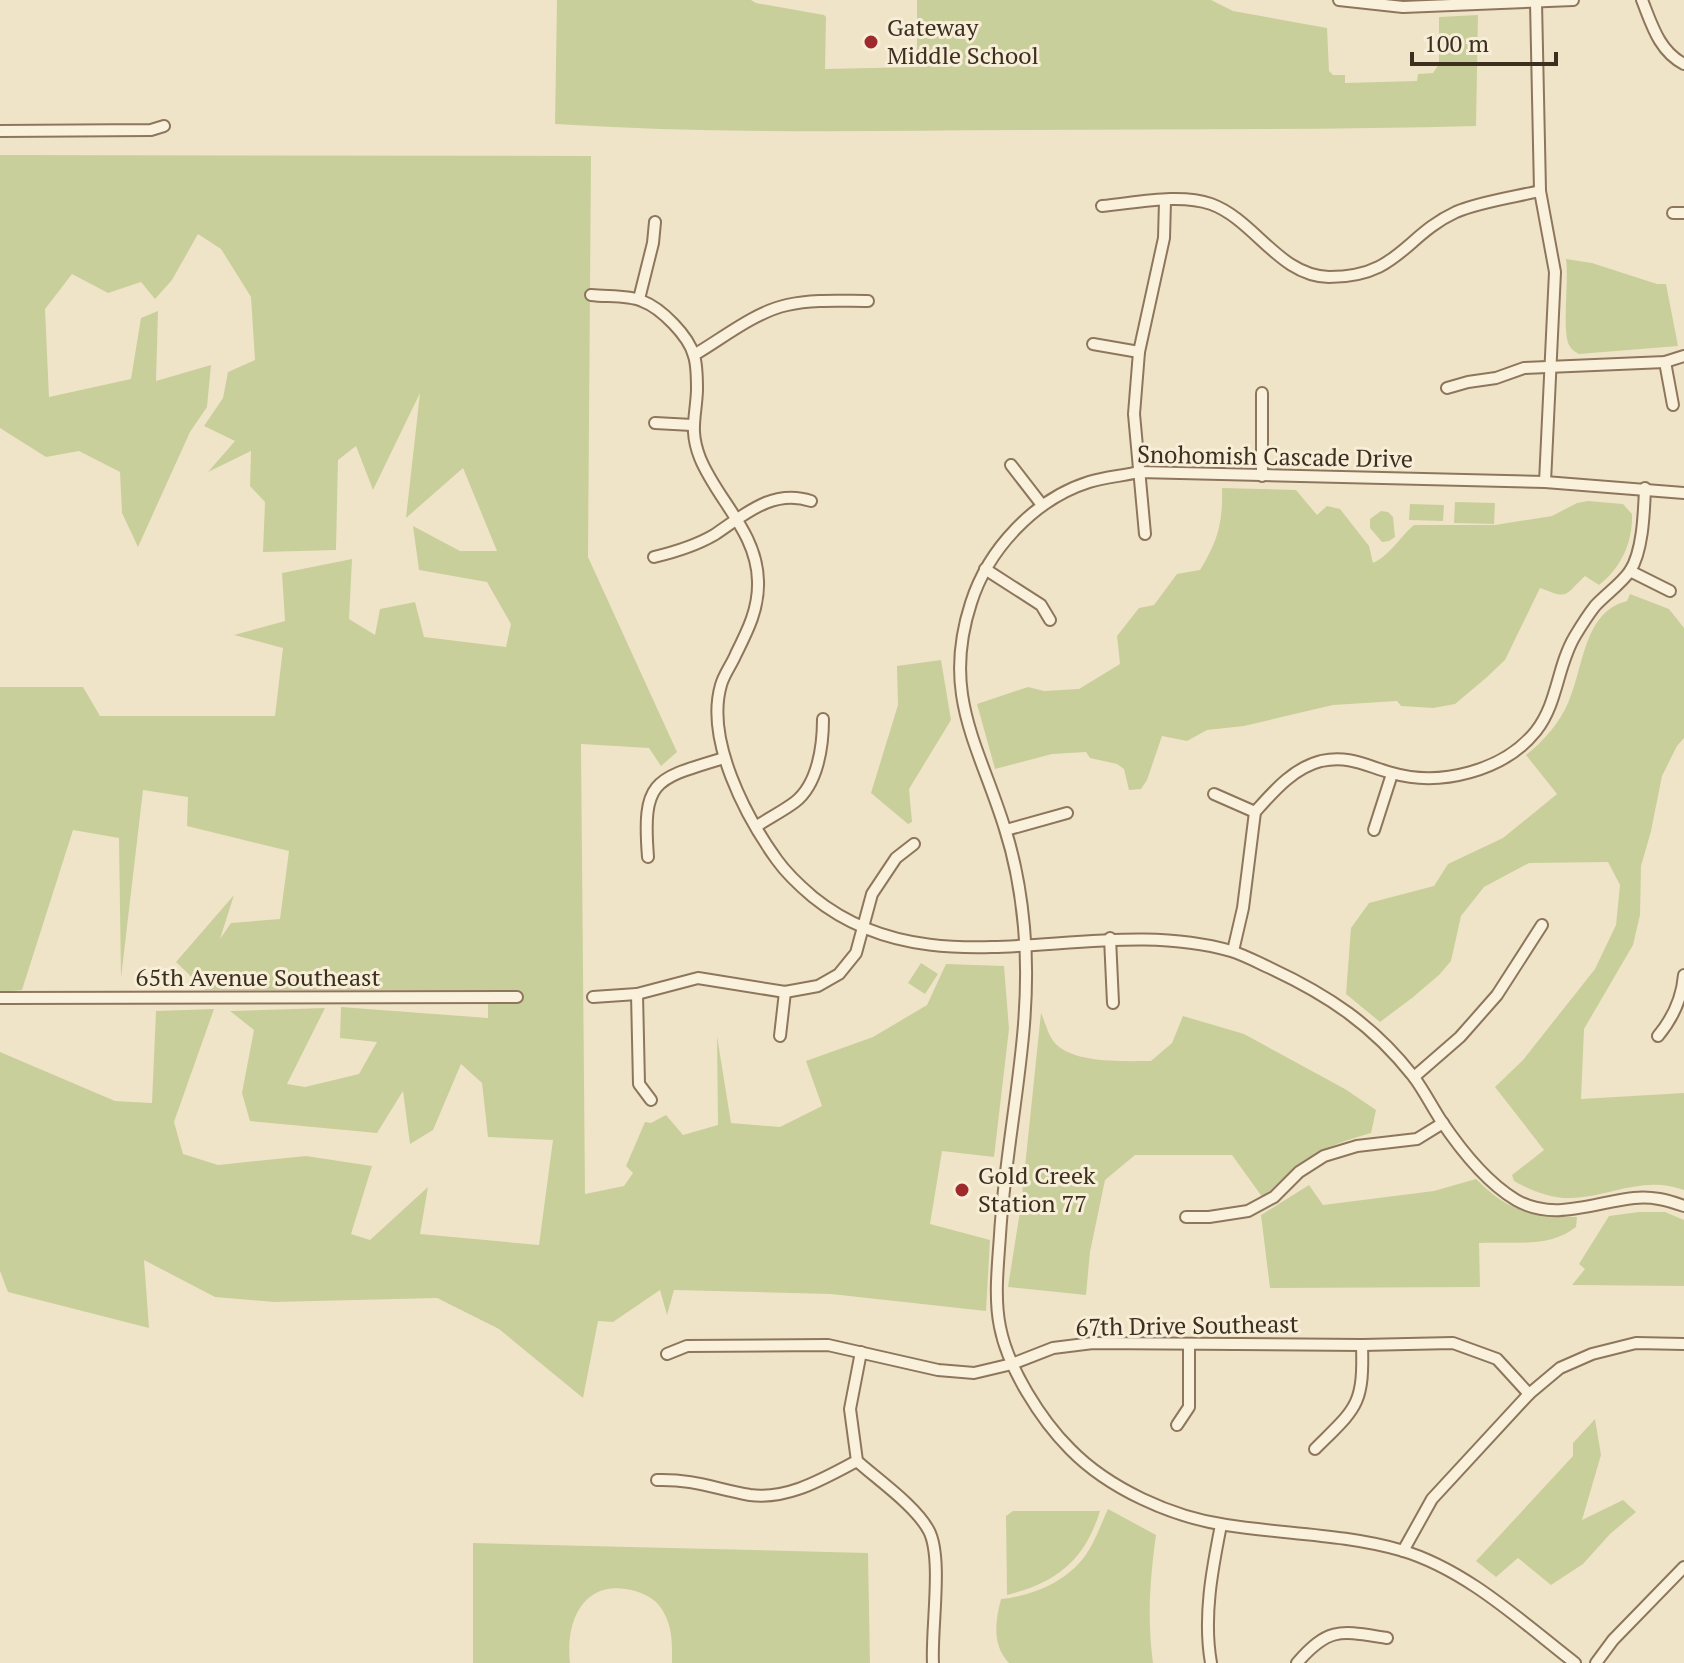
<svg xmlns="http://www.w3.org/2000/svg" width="1684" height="1663" font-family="'PT Serif',serif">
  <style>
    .green { fill: #c9cf9b }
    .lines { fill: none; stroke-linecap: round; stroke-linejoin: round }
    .minor-casing { stroke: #8d765c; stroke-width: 14 }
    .minor { stroke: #faf1dc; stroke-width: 10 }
    .poi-dot { fill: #9e2a2b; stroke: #f7eed8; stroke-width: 3 }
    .labels { text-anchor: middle; stroke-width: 6; stroke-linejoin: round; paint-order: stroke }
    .poi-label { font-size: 24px; fill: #3d2e20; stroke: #f7eed8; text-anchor: start }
    .street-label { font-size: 24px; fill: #3d2e20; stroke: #f7eed8 }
  </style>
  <rect width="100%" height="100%" fill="#f0e4c8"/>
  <g class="green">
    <path d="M557,0H751L756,3L824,15L826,17L825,69L917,67V0H1211L1233,11L1327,28L1329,71L1333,75H1345V83L1417,81L1418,74L1433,73L1439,64V17L1478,15L1476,126C1326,130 1177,129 1027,130C870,131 712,134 555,124Z"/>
    <polygon points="0,155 591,156 588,557 677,752 661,766 649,748 581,744 585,1194 624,1186 633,1173 626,1166 645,1122 651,1123 666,1115 683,1135 718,1125 717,1036 731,1123 780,1127 822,1106 806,1061 873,1037 927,1005 946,964 1004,966 1009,1029 994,1157 942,1151 930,1224 990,1240 986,1311 831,1294 674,1290 667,1315 660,1290 613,1322 598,1321 583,1398 499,1329 437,1298 274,1302 215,1297 144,1260 149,1328 8,1292 0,1271 0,1052 115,1101 152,1103 156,1011 214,1009 174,1122 183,1154 218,1165 306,1156 372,1166 351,1234 370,1240 428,1187 420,1234 539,1245 553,1140 488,1137 482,1083 461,1064 433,1130 410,1144 403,1091 377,1133 250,1121 242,1093 254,1030 230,1011 325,1008 287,1084 305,1087 359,1074 377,1042 340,1038 341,1007 488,1018 488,990 205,990 176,962 234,895 220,939 231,923 280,919 289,851 187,826 188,797 143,790 121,978 119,838 73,830 22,990 0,992 0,687 83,687 100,716 275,716 283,648 234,635 285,621 282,573 352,559 349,619 375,635 380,609 415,602 424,637 506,647 511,624 487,582 419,570 413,526 460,551 497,551 463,468 406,518 420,393 373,490 356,446 338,460 336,550 263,552 265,502 250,486 251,451 208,472 235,441 204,426 223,398 228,372 255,360 251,297 221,249 198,234 172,280 155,299 141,282 108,293 72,274 45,309 49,397 131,379 141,318 158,311 156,381 211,365 207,407 190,432 138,547 122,513 120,472 79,451 46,457 0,428"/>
    <path d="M1566,259L1592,263L1657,284H1666L1678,346L1579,354C1574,351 1572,350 1569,345C1562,331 1569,279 1566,259Z"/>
    <path d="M1222,488L1296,490L1317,515L1327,506L1340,509L1369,546L1373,563C1389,556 1400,537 1414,525H1495L1552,516L1577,503L1588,501L1623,504L1632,514C1633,542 1621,568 1599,585L1585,576C1563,597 1569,599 1540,588L1505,660L1486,678L1455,704L1433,708L1401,706L1397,701L1333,705L1244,726L1207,730L1187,741L1162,736L1147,780L1141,789L1129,790L1124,769L1117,764L1090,758L1086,752L1052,754L995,769L977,704L1028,687L1044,691L1079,689L1120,664L1117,636L1139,608L1154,605L1177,574L1200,570C1218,541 1223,522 1222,488Z"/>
    <polygon points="1455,502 1495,503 1494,524 1454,523"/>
    <polygon points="1410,504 1444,505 1443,521 1409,520"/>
    <polygon points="1381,511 1388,512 1393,517 1395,537 1389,541 1382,542 1370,528 1370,519"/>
    <path d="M1630,594L1669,609L1684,628V738L1677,746L1662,776L1651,831L1641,866L1640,915L1633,945L1584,1029L1581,1099L1684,1093V1190C1645,1175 1610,1196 1573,1198C1552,1199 1532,1191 1514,1181L1512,1175L1544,1150L1495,1087L1523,1060L1595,969L1616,925L1620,885L1608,862L1529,863L1484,887L1461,916L1451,961L1439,975L1412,998L1380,1022L1346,994L1351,928L1369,903L1434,886L1448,864L1503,838L1557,794L1526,755C1543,742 1560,722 1568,703C1584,668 1583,612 1627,601Z"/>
    <polygon points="941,660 951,720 909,789 912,822 908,824 871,793 898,705 897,666"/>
    <polygon points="921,963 938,974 925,994 908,983"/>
    <path d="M1041,1013C1045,1022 1048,1034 1054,1042C1072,1064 1125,1061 1151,1061L1172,1043L1183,1016L1244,1034L1345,1089L1376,1110L1371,1133C1320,1147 1300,1160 1263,1198L1232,1155H1135L1105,1180L1090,1252L1086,1295L1008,1287L1021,1205Z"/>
    <path d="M1476,1179C1510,1213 1530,1215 1577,1217L1576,1227C1549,1249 1510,1241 1479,1243L1480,1287L1270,1288L1261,1215L1309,1185L1323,1205L1434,1191Z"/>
    <polygon points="1639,1212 1665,1212 1684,1220 1684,1286 1572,1285 1585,1269 1579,1264 1609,1216"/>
    <polygon points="1595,1419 1601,1455 1582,1520 1623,1500 1636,1512 1610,1534 1583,1564 1551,1585 1518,1558 1496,1577 1476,1561 1573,1456 1573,1443"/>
    <path d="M1108,1509L1156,1535C1150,1579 1147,1619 1153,1663H1009C992,1645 995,1622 1001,1599C1032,1596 1066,1582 1085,1556C1095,1542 1101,1524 1108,1509Z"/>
    <path d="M1013,1511H1100C1085,1560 1056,1583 1007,1595L1006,1516Z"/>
    <path d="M473,1543L868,1553L870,1663H672C672,1646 673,1629 664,1613C658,1601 648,1595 635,1591C585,1577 565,1619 570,1663H473Z"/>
  </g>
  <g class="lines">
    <defs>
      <g id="minor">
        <polyline points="1339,0 1403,7 1573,0"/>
        <path d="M1642,0C1652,25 1659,51 1684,64"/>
        <polyline points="1536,2 1540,191 1555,272 1545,482"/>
        <polyline points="0,131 151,130 164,126"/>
        <path d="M1102,206C1136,203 1179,193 1211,204C1255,220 1279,276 1329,277C1399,277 1404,236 1456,212C1479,202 1514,197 1540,191"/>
        <polyline points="1673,213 1684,213"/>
        <path d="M591,295C607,297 628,295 642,301C661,308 689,336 694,356C697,365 697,380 697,390C696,417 689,430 700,458C717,500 757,532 758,581C759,608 748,630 736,654C732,664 724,674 721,685C705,740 746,817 777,860C787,874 800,886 813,897C935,996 1091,911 1231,951C1244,955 1257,962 1270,968C1328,995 1373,1025 1413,1076C1423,1089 1431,1105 1440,1119C1460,1149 1486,1182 1516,1200C1554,1222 1595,1202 1634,1198C1652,1196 1667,1200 1684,1206"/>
        <polyline points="639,299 653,243 655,222"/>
        <polyline points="1093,344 1139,352"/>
        <path d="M694,355C723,338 755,312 787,305C814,299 841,301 868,301"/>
        <polyline points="1665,362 1673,405"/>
        <polyline points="1447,388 1468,382 1496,378 1524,368 1665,362 1684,356"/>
        <polyline points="1262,393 1262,476"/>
        <polyline points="655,423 692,425"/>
        <polyline points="1011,465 1042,505"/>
        <polyline points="1145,534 1134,414 1139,352 1164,238 1165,201"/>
        <path d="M654,557C675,552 695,546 714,535C744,515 773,488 811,501"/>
        <polyline points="985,569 1041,605 1050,620"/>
        <polyline points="1630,571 1670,591"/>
        <polyline points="1214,794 1255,812"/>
        <path d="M1255,812C1273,792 1293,768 1321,761C1350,755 1366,766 1392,773C1440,787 1504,771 1536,731C1558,703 1557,666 1575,636C1581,626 1588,615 1595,606C1606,594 1621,584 1630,571C1643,551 1644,512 1645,488"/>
        <path d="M757,826C769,818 783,811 795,802C818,784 823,746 823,719"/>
        <polyline points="1006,830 1067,813"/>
        <polyline points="1374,830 1392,774"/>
        <path d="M648,857C642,780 654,779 724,758"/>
        <polyline points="1110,938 1113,1003"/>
        <polyline points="1233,951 1243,908 1255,812"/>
        <polyline points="637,994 639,1084 651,1100"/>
        <polyline points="593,997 637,994 698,978 785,992 818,986 839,974 856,953 872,894 896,858 914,844"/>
        <polyline points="0,998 517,997"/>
        <polyline points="780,1036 785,992"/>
        <path d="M1658,1036C1673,1018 1682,999 1684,975"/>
        <polyline points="1414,1077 1460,1037 1497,995 1542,925"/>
        <polyline points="1186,1217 1209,1217 1248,1211 1274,1197 1299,1172 1324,1156 1357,1146 1417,1139 1443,1123"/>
        <path d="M861,1352L850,1409L857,1461C878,1480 916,1506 929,1531C943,1558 931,1630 933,1663"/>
        <polyline points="667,1354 687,1346 828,1345 938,1370 974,1373 1012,1364 1053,1348 1093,1343 1362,1345 1453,1343 1497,1359 1529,1394"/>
        <polyline points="1177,1425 1189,1407 1189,1344"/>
        <path d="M1315,1449C1356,1408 1364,1406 1362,1345"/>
        <path d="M657,1480C695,1479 715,1489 750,1495C789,1500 824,1478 857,1461"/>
        <polyline points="1403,1551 1432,1499 1529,1394 1560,1368 1592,1354 1636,1343 1684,1344"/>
        <path d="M1211,1663C1203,1617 1212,1570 1221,1525"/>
        <path d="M1297,1663C1329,1626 1341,1631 1387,1638"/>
        <path d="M1575,1663C1522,1622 1466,1569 1400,1550C1344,1534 1283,1534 1226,1525C1172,1517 1109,1489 1070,1449C1041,1420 1008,1368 1000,1327C994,1298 998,1265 1000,1235C1006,1132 1034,1030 1024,927C1021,894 1015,860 1005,829C979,745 941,695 971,603C988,549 1035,499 1089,482C1105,477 1122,476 1139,472L1545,482L1684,493"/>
        <polyline points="1596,1663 1613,1640 1684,1567"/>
      </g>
    </defs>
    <use href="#minor" class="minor-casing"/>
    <use href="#minor" class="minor"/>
  </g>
  <g class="poi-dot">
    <circle cx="871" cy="42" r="8"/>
    <circle cx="962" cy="1190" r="8"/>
  </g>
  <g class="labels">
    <g class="poi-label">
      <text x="887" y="36">Gateway<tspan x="887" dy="28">Middle School</tspan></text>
      <text x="978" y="1184">Gold Creek<tspan x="978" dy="28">Station 77</tspan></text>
    </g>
    <g class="street-label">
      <text transform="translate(1275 457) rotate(1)" y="8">Snohomish Cascade Drive</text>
      <text x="258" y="986">65th Avenue Southeast</text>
      <text transform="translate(1187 1326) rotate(-1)" y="8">67th Drive Southeast</text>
    </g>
  </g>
  <path d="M1412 52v12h144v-12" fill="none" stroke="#3d2e20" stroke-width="4"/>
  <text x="1424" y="52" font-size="24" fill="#3d2e20" stroke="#f7eed8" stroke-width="6" paint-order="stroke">100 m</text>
</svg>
